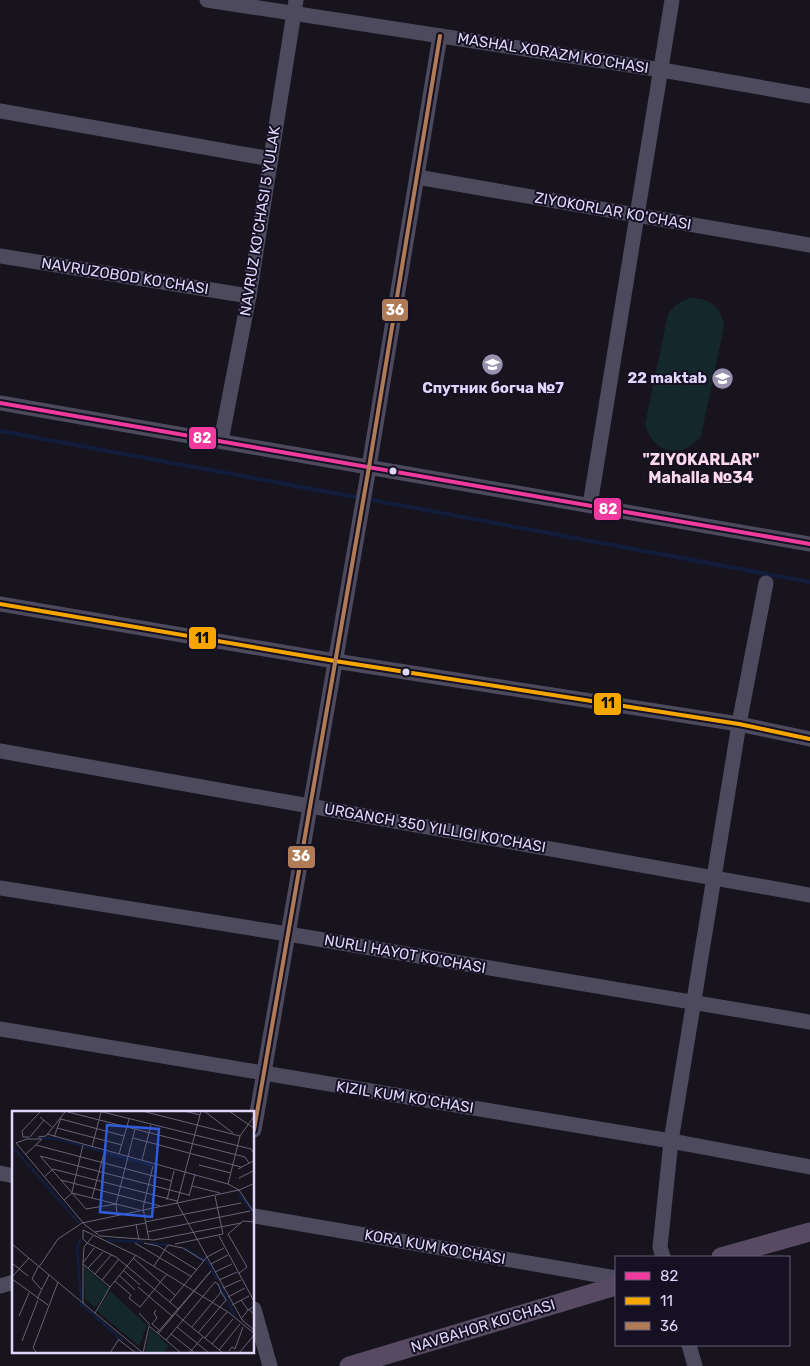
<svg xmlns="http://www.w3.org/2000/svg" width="810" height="1366" font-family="Rubik,sans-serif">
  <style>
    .green { fill: #14272a }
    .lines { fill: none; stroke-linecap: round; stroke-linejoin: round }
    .stream { stroke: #121d3e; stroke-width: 4 }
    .minor { stroke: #4d4a5e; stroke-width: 15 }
    .major { stroke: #564b62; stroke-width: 19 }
    .bus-1-casing { stroke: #151022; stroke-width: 8 }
    .bus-2-casing { stroke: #151022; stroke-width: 8 }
    .bus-3-casing { stroke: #151022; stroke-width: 8 }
    .bus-1 { stroke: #f13a9d; stroke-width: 4 }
    .bus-2 { stroke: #f7a600; stroke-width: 4 }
    .bus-3 { stroke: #b07c57; stroke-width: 4 }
    .bus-dot { fill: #ded6fb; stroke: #151022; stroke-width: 2 }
    .labels { text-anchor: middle; stroke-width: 4; stroke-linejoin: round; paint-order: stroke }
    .street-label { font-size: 15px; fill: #ded6fb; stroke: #151022 }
    .poi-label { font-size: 15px; font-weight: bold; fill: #ded6fb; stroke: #151022; text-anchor: end }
    .neighbourhood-label { font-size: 16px; font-weight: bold; fill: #fbd8eb; stroke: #151022 }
    .inset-river { fill: none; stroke: #121d3e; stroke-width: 2.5 }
    .inset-road { fill: none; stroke: #676276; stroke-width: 1 }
    .view { fill: #305cdc; fill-opacity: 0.15; stroke: #305cdc; stroke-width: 2.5 }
    .inset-edge { fill: none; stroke: #ded6fb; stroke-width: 2.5 }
    .line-badge { stroke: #151022; stroke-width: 2 }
    .badge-label { font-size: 14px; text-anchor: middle; font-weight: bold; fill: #fff }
    .pale-badge-label { font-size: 14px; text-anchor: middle; font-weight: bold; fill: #111 }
  </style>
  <rect width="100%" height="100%" fill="#17141e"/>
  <path class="green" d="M691,298C710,298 721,307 724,326L701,436C682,460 653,454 645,424L668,314C675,305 680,301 691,298Z"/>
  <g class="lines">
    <g class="stream">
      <polyline points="0,431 361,498"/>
      <polyline points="367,499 810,582"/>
    </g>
    <g class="minor">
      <polyline points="207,0 662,70 810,96"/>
      <polyline points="0,111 271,159"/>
      <polyline points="417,177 810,245"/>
      <polyline points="0,256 249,296"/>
      <polyline points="0,403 810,544"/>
      <polyline points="221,441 249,296 296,0"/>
      <polyline points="590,505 672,0"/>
      <polyline points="0,604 335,661 739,724 810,739"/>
      <polyline points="0,751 810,895"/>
      <polyline points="0,888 288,934 810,1022"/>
      <polyline points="0,1029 671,1141 810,1167"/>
      <polyline points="254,1130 369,467 440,36"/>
      <polyline points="0,1173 14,1176"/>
      <polyline points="254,1216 616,1278"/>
      <polyline points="663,1257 660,1247 671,1141 739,724 766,583"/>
      <polyline points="0,1286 14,1282"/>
      <polyline points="254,1309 270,1366"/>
      <polyline points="689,1345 695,1366"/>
    </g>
    <g class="major">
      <polyline points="721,1257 810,1232"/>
      <polyline points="349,1366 616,1286"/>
    </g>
    <defs>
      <polyline id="bus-1" points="0,403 810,544"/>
      <polyline id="bus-2" points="0,604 335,661 739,724 810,739"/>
      <polyline id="bus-3" points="254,1130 369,467 440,36"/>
    </defs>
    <use href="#bus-1" class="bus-1-casing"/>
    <use href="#bus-2" class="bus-2-casing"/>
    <use href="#bus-3" class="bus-3-casing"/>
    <use href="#bus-1" class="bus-1"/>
    <use href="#bus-2" class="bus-2"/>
    <use href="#bus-3" class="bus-3"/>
  </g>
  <defs>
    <symbol id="school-disc" viewBox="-11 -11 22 22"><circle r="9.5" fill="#9892ae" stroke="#151022"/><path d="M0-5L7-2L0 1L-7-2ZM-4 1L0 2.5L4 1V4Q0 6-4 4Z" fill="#fff"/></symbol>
  </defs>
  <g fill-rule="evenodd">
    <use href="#school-disc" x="480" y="352" width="25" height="25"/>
    <use href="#school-disc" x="710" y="366" width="25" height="25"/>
  </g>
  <g class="bus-dot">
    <circle cx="393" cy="471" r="4.5"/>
    <circle cx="406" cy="672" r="4.5"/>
  </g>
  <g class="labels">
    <g class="street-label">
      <text transform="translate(553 53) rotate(9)" y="5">MASHAL XORAZM KO'CHASI</text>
      <text transform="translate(613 211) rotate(10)" y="5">ZIYOKORLAR KO'CHASI</text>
      <text transform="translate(260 221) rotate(-81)" y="5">NAVRUZ KO'CHASI 5 YULAK</text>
      <text transform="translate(125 276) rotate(9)" y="5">NAVRUZOBOD KO'CHASI</text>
      <text transform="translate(435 828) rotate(10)" y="5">URGANCH 350 YILLIGI KO'CHASI</text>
      <text transform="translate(405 954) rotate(10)" y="5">NURLI HAYOT KO'CHASI</text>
      <text transform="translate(405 1097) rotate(9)" y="5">KIZIL KUM KO'CHASI</text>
      <text transform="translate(435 1247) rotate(10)" y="5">KORA KUM KO'CHASI</text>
      <text transform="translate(483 1326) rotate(-17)" y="5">NAVBAHOR KO'CHASI</text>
    </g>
    <g class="poi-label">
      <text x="707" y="383">22 maktab</text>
      <text x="493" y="393" text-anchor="middle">Спутник богча №7</text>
    </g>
    <g class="neighbourhood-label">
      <text x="701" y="465">"ZIYOKARLAR"<tspan x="701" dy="18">Mahalla №34</tspan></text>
    </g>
  </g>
  <g transform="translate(12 1111)">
    <rect width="242" height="242" fill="#17141e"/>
    <path d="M72,155L97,178L83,197L73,188ZM98,180L135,214L127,235L85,200ZM138,217L157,235L152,242L133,240Z" fill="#14272a"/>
    <path class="inset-river" d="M30,27L46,28L145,56M0,35L67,112M227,83L243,104M95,129L131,131M138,132L156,134M172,137L195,150L205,169M207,173L223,205M69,188L65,137L69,128M68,192L111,230"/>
    <path class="inset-road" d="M87,0L239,38L243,44M130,0L228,25M172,0L188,4M189,0L165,92L229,207M192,0L221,22M217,0L243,18M56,1L233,46L237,52M28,6L40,16M49,8L112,25M45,17L110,34M35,23L216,73L227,79L243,103M17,26H11L10,20L29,0M18,26L32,9M26,26L34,25L53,1M42,26L49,7M121,27L229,56M30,28H15L4,32L73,114L88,125L142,129L229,112M24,34L160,70M80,36L89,1M107,43L117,8M13,44L30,28M28,45L177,84M29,46L74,98L104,93M130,49L139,14M187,54L219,62M226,58L243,49M32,66L41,58L165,90M227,67L243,59M49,69L148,95M216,73L228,25L243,4M180,75L208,82M60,81L71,34M177,85L183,63M80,87L92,42M52,89L60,82L128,99M155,89L162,60M105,104L104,93L123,18M133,111L229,92M124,113L127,129M83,121L134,112M135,121L238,100M81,125L72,136L71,152L82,137M207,125L243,192M137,129L131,97L141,55M123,132L180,166M132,132L146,135L185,159M0,133L131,242M163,133L211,123L203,85M121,147L164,185M0,152L16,165M71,152V192M71,153L98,176M199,153L216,144M142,155L156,134L171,137L192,150M26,156L20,168L30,179M27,156L46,128L70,112L227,79L243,72M76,157L91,141M111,159L128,174M203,161L220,153M83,163L99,144M226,163L235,156L216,123L231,110L243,111M107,164L123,179M0,166L17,147M0,168L36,194M90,169L107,148M207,169L225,161M103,170L119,184M126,176L160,205M211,177L229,169M119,184L117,187L128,196L155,163M216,186L233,177M25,188L37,164M229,189L236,199L243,195M158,191L195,146L212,137M220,194L237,185M166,198L104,146L75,132L71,128V119L125,145L216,201L243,223M144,199L142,202L145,207L140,213L147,219M83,202L98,176L124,144M127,202L138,214M163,202L171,209L203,171L206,173L209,181L180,216M7,205L17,182M243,205L237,198L229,208L243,220M165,216L197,242M145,222L199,160L146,223M186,222L214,189L209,181M159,223L183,242M193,227L215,201M107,229L124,242M154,229L169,242M10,230L26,189M200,233L221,208M207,239L228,213M217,240L220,236L223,238L231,216M25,242L21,237L46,171M98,242L107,228M131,242L137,215L154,229L171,209L211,242M177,242L191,226M227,242L243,223"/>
    <path class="view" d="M95,14L147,18L140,106L88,101Z"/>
    <rect width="242" height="242" class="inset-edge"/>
  </g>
  <g class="line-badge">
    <rect x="381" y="298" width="28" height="24" rx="5" fill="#b07c57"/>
    <rect x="188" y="426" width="29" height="24" rx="5" fill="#f13a9d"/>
    <rect x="593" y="497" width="29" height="24" rx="5" fill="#f13a9d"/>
    <rect x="188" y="626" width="29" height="24" rx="5" fill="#f7a600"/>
    <rect x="593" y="692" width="29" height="24" rx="5" fill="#f7a600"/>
    <rect x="287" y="845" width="29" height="24" rx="5" fill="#b07c57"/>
  </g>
  <g class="badge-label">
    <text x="395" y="315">36</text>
    <text x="202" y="443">82</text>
    <text x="608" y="514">82</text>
    <text x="301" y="861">36</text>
  </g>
  <g class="pale-badge-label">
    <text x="202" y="643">11</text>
    <text x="608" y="708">11</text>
  </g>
  <rect x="615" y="1256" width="175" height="90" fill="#151022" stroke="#655f79"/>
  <rect x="625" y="1272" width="25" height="8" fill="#f13a9d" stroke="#655f79"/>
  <text x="660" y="1281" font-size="15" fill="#ded6fb">82</text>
  <rect x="625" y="1297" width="25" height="8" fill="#f7a600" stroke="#655f79"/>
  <text x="660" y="1306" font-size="15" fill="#ded6fb">11</text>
  <rect x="625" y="1322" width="25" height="8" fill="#b07c57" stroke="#655f79"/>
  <text x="660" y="1331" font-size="15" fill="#ded6fb">36</text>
</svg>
